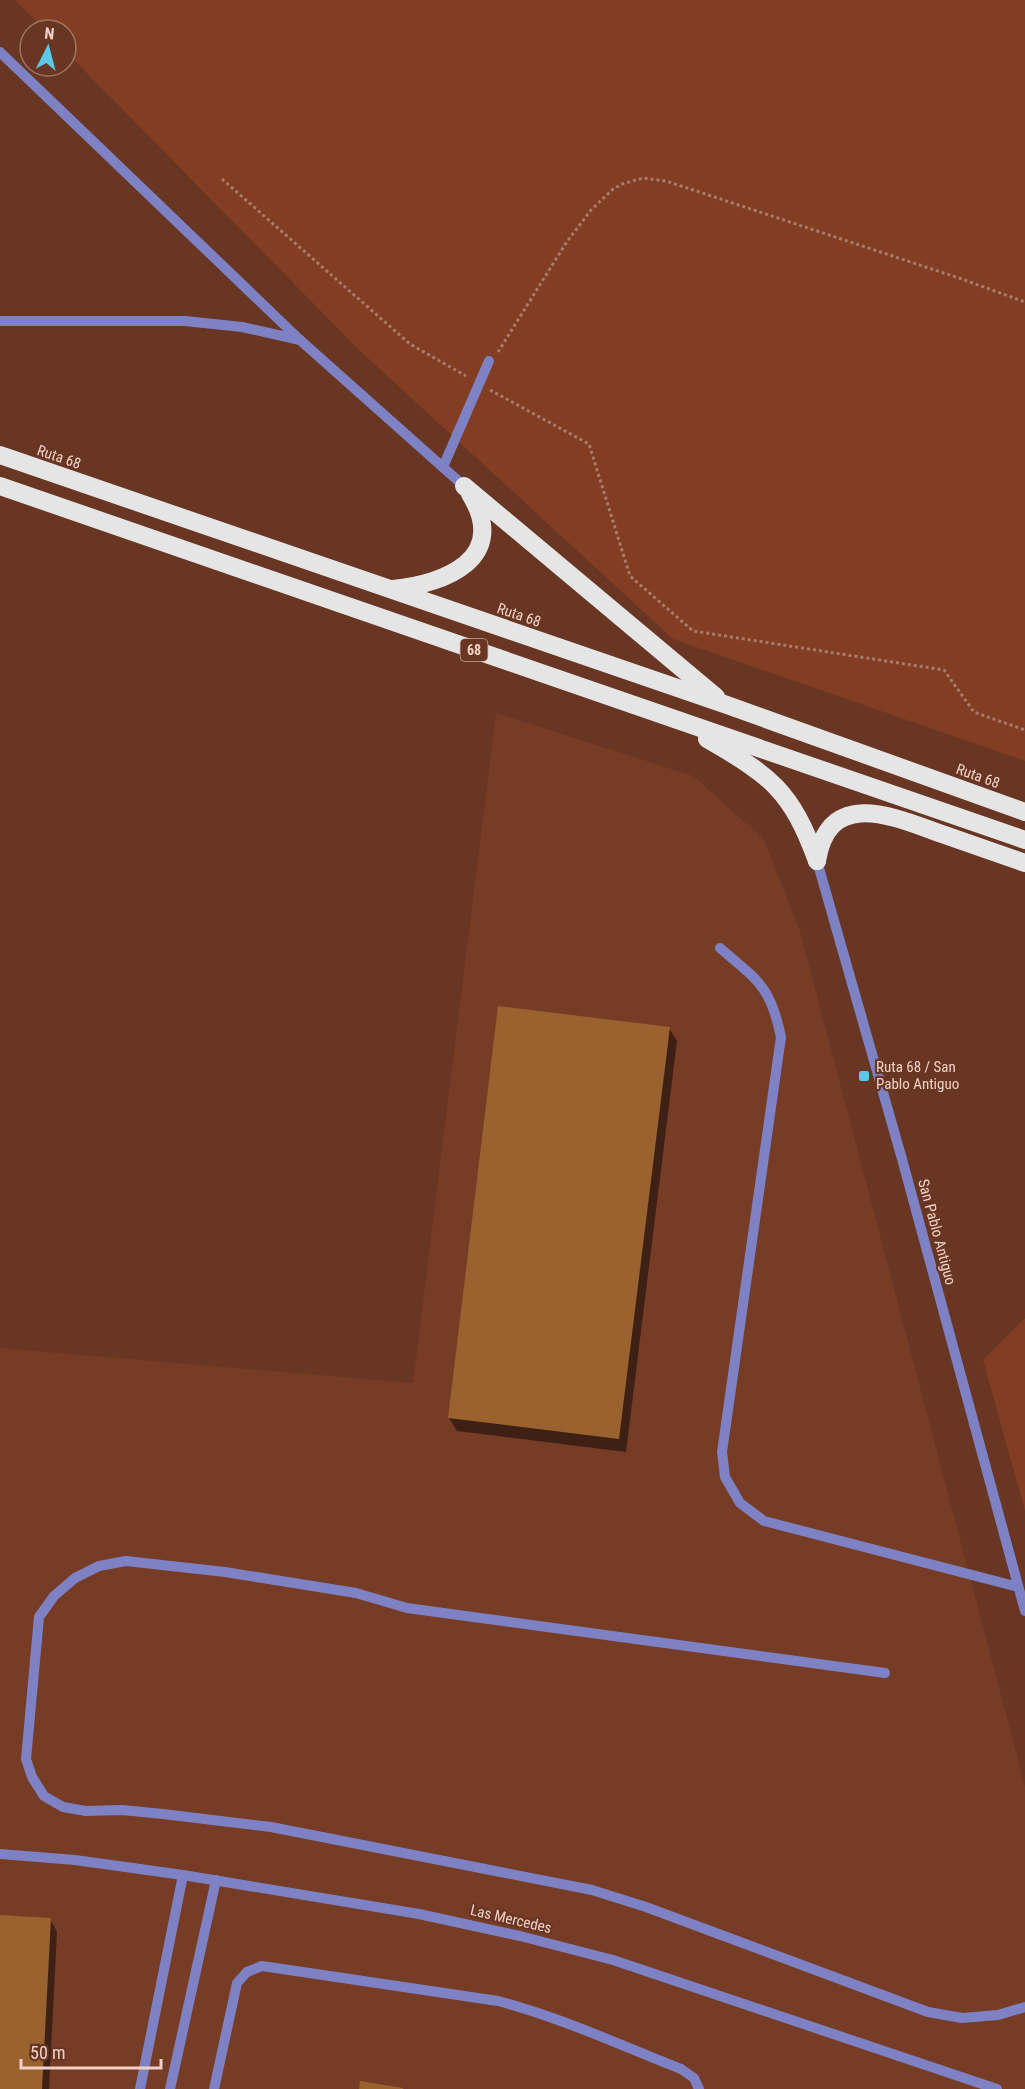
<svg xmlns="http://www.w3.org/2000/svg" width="1025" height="2089" font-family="'Roboto Condensed',sans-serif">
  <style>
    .built { fill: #763c26 }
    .green { fill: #823d22 }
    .shadow { fill: #0007 }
    .building { fill: #9a622f }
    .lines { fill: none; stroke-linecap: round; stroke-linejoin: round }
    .path { stroke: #a77d6e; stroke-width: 3; stroke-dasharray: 3 3; stroke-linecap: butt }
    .minor { stroke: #7e82c5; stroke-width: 10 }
    .highway { stroke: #e5e5e5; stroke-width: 18 }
    .poi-dot { fill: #5cc7e8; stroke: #683623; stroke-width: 2 }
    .labels { text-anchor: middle; stroke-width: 4.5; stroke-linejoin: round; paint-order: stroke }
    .shield { fill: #683623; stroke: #c8a295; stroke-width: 1.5 }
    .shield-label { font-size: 14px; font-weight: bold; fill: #f1d1c6 }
    .street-label { font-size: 15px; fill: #f1d1c6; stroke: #683623 }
    .poi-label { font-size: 15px; fill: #f1d1c6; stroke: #683623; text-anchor: start }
  </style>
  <rect width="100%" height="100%" fill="#683623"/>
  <polygon class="built" points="496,713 693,776 763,838 800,931 1025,1786 1025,2089 0,2089 0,1348 413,1383"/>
  <g class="green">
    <polygon points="15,0 1025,0 1025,761 673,639 358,349 66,52 66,30 45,30"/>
    <polygon points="1025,1318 1025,1511 983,1360"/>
  </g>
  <g class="shadow">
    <polygon points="669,1028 677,1041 626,1452 457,1431 449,1418"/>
    <polygon points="0,1916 50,1919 57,1932 49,2089 0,2089"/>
  </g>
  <g class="building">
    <polygon points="498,1006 670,1027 619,1439 448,1418"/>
    <polygon points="0,1915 51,1918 42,2089 0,2089"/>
    <polygon points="360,2081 403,2088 403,2089 359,2089"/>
  </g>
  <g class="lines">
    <g class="path">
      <polyline points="222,179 410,344 466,376"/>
      <polyline points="498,352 566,243 591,210 613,189 622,184 643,178 666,181 959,278 1025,302"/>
      <polyline points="490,390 589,444 630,576 693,631 944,670 974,712 1025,730"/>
    </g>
    <g class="minor">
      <polyline points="0,52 300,340 464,486"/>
      <polyline points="0,321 185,321 242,327 300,340"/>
      <polyline points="443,467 489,361"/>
      <polyline points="817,861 902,1159 1025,1611"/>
      <path d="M720,948C758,981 770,985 781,1037L722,1452L725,1477L740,1503L764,1521L1018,1587"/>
      <polyline points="885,1673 407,1608 356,1593 225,1572 126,1561 99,1566 75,1578 54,1596 39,1617 26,1759 32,1777 44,1796 63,1807 86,1811 122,1810 163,1814 271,1827 592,1890 646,1907 928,2012 962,2018 998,2015 1025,2007"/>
      <polyline points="0,1854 75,1860 183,1875 419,1914 520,1936 613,1960 997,2089"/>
      <polyline points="140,2089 183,1875"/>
      <polyline points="170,2089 216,1880"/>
      <path d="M214,2089L237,1983L247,1972L262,1966L498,2001C562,2018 620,2045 681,2069L694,2078L699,2089"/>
    </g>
    <g class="highway">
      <polyline points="0,455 727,705 1025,812"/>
      <polyline points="0,486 1025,840"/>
      <polyline points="464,486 716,697"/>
      <path d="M393,589C445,584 510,558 470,494"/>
      <path d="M707,739C771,776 791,790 817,861"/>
      <path d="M817,861C829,786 896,818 942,834C970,844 997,853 1025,863"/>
    </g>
  </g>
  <rect class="poi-dot" x="858" y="1070" width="12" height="12" rx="3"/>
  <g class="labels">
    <rect class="shield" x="460.5" y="639" width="27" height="22" rx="4.5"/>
    <g class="shield-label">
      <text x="474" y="655">68</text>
    </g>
    <g class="street-label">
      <text transform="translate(59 457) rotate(19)" y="5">Ruta 68</text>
      <text transform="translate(519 615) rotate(19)" y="5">Ruta 68</text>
      <text transform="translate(978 776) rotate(20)" y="5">Ruta 68</text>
      <text transform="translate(937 1232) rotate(75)" y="5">San Pablo Antiguo</text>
      <text transform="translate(511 1919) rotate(13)" y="5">Las Mercedes</text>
    </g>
    <g class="poi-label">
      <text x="876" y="1072">Ruta 68 / San<tspan x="876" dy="17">Pablo Antiguo</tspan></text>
    </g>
  </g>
  <g transform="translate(48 48) rotate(6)"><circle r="28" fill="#683623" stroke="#9f7464" stroke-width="1.5"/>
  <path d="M0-4.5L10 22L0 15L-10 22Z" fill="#5cc7e8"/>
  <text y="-9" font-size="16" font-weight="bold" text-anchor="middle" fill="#f1d1c6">N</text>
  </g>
  <path d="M21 2059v9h140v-9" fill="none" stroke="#f1d1c6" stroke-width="3"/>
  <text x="30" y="2059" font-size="18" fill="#f1d1c6" stroke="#683623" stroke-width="4.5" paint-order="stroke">50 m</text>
</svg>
